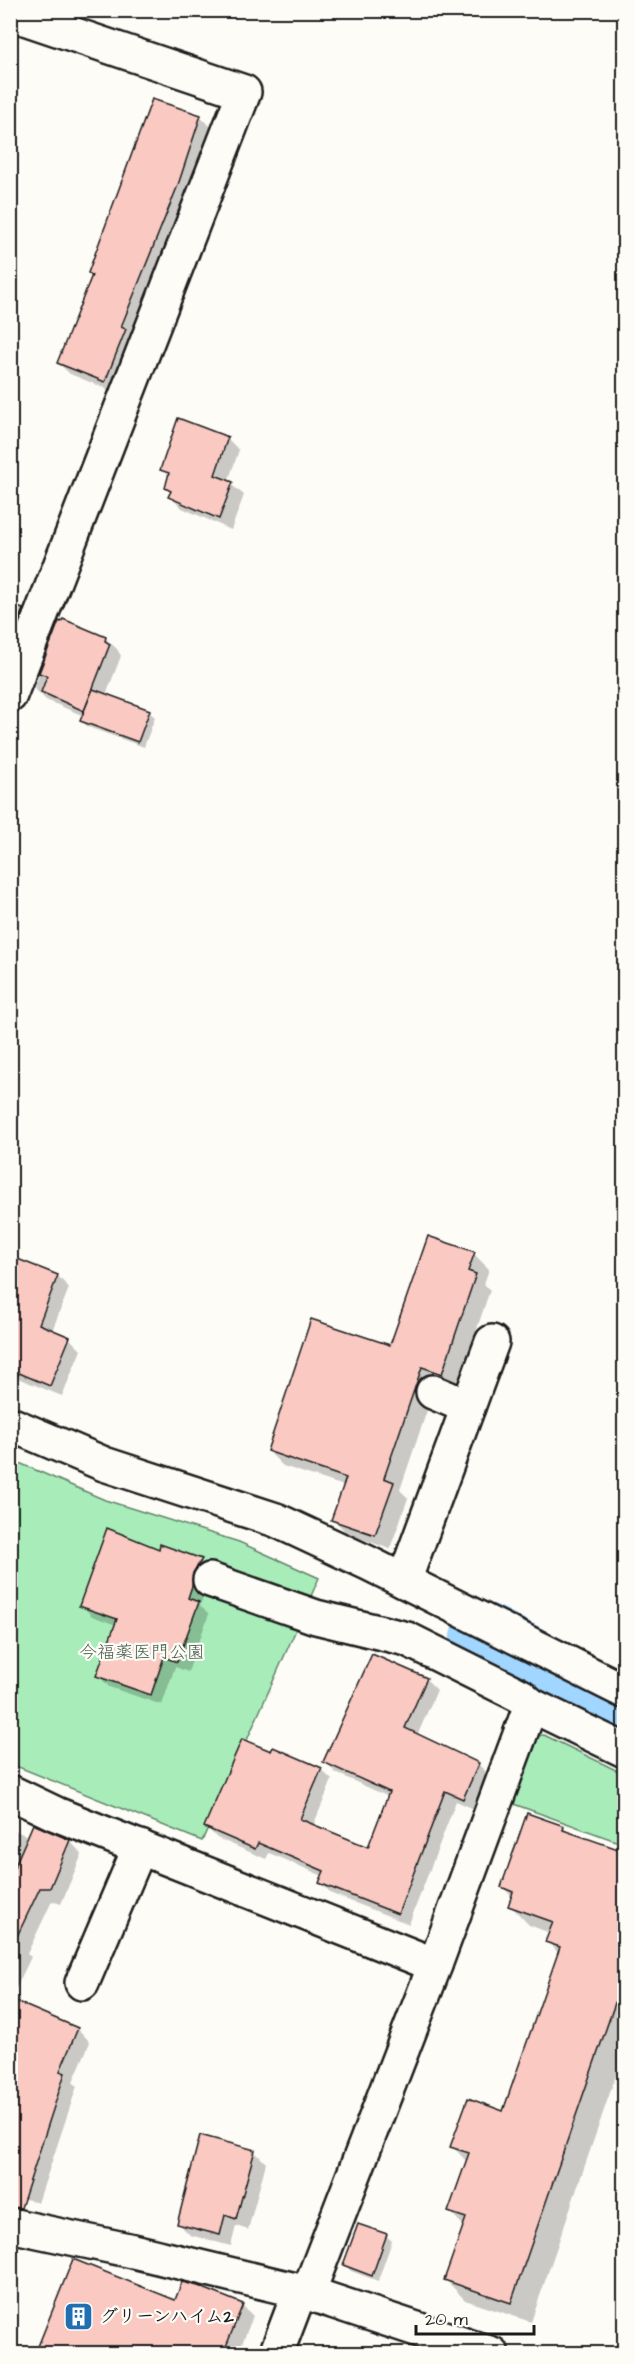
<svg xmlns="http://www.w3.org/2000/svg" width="635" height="2364" font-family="'Architects Daughter','Klee One',sans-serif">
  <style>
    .green { fill: #a8edb9; stroke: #62846a; stroke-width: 1.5 }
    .shadow { fill: #0003 }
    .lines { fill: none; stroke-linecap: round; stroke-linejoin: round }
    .river { stroke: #a0d6ff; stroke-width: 70 }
    .building { fill: #f9c9c2; stroke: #1c1c1c; stroke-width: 1.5 }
    .minor-casing { stroke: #1c1c1c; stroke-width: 38 }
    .minor { stroke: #fdfcf7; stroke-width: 33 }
    .labels { text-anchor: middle; stroke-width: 4.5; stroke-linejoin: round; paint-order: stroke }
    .park-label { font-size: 18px; fill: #465b4b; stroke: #fdfcf7 }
    .poi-label { font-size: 18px; font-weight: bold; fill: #1c1c1c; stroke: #fdfcf7; text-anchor: start }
  </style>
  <rect width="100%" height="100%" fill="#fdfcf7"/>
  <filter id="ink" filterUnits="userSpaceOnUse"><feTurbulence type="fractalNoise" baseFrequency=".0167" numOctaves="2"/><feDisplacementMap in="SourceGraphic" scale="12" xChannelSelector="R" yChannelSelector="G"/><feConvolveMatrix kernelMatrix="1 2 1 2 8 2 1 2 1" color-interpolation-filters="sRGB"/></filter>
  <g filter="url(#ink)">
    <g class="green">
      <polygon points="10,1459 105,1500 239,1542 319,1578 202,1841 11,1764"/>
      <polygon points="544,1735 624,1774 624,1844 511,1803 536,1736"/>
    </g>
    <g class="shadow">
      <polygon points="200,117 212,128 117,393 70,374 58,363 93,276 90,273"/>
      <polygon points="227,438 239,450 228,482 244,495 231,530 182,508 170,497 172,493 166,488 170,477 162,469"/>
      <polygon points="10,606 22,610 34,622 10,682"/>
      <polygon points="60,623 105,638 117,649 121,656 106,695 149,712 155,717 144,747 88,727 82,721 84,716 46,700 34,688"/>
      <polygon points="474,1254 489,1269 484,1284 490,1290 457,1388 437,1381 400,1490 408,1498 390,1549 348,1534 333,1519 344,1486 283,1466 268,1451 391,1347"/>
      <polygon points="10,1257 58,1276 69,1288 52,1331 69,1338 81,1350 62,1396 10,1375"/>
      <polygon points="160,1551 201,1561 212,1572 203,1585 203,1597 200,1606 209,1614 188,1672 175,1667 162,1705 109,1687 98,1675 116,1625 92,1616 81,1605"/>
      <polygon points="426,1679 437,1690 417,1736 478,1764 489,1775 474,1809 456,1801 409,1924 332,1894 321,1883 323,1876 269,1853 266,1859 217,1838 206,1827 272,1753 321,1769 332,1780 313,1826 369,1849 389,1797 336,1773 325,1762"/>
      <polygon points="34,1826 70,1841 82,1854 61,1904 52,1901 27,1954 31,1957 10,2001 10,1828 29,1837"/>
      <polygon points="563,1827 570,1834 624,1852 624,2052 531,2322 465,2300 446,2280 464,2226 450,2212 467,2162 452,2146 504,2113 560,1954 547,1942 550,1933 529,1925 510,1905 513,1897 502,1887"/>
      <polygon points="10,2001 78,2029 90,2042 73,2082 77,2086 38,2203 10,2194"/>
      <polygon points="254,2151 266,2163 248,2230 236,2226 231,2246 190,2235 178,2223"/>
      <polygon points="386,2236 392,2241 378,2281 351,2271 345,2265"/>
      <polygon points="10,2284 15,2288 10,2297"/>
      <polygon points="176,2302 242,2305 253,2316 238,2354 37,2354"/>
    </g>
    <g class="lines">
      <polyline class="river" points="485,1638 624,1711"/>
    </g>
    <g class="building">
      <polygon points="152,99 201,115 178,185 121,327 126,329 105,382 57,363 92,275 88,273"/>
      <polygon points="178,418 228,437 215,475 233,482 219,519 168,497 171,491 165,488 169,473 160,470"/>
      <polygon points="10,604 23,609 10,642"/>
      <polygon points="63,619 106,637 105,641 110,644 84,711 41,692 47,676 39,673 59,621 61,622"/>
      <polygon points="93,689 150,710 138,742 80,721"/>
      <polygon points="428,1236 475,1252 468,1271 476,1274 442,1374 422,1367 384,1478 394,1482 375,1535 331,1520 346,1478 267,1451 311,1319 390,1345"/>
      <polygon points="10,1256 58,1275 39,1324 70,1337 50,1386 19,1373 10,1390"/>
      <polygon points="107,1528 159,1549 160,1544 202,1559 193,1573 192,1586 188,1598 199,1602 177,1662 164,1657 151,1695 96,1676 117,1619 79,1606"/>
      <polygon points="372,1654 427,1678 405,1728 479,1763 463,1799 445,1791 398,1914 319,1883 324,1871 258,1843 255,1849 204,1827 242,1739 271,1751 273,1747 322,1768 300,1819 368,1847 389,1792 323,1762"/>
      <polygon points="527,1813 564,1826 563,1830 624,1851 624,1977 511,2303 444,2280 466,2218 448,2212 469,2153 450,2147 468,2098 503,2111 560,1947 545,1942 553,1922 508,1906 513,1892 501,1887"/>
      <polygon points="33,1824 70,1840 50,1888 40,1888 10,1951 10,1877"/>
      <polygon points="10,1999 78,2028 60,2071 65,2073 21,2208 10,2207"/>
      <polygon points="200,2135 255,2150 236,2219 225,2215 220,2235 177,2224"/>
      <polygon points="358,2224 387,2234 372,2276 343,2265"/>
      <polygon points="73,2259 175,2300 182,2282 198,2286 243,2304 223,2354 35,2354"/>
    </g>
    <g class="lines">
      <defs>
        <g id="minor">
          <polyline points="10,13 244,92 10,695"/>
          <polyline points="433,1392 468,1407"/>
          <polyline points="10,1424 104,1464 276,1520 368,1563 624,1691"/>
          <polyline points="210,1580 316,1617 407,1639 521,1696 531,1705 624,1750"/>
          <polyline points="404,1581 492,1342"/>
          <polyline points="10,1792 56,1814 435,1965"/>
          <polyline points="82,1983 140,1847"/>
          <polyline points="10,2225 133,2251 308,2293 492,2354"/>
          <polyline points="308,2293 435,1965 531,1705"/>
          <polyline points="276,2354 300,2291"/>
        </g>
      </defs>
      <use href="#minor" class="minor-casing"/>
      <use href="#minor" class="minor"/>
    </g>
  </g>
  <defs>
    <symbol id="building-square" viewBox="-11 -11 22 22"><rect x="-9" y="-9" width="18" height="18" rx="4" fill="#1f6fb2" stroke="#fdfcf7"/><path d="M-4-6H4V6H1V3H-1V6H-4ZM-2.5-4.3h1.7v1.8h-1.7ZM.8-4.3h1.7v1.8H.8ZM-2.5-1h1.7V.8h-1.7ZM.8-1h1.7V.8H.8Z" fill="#fff"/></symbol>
  </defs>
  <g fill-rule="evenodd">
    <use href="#building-square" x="62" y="2300" width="33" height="33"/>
  </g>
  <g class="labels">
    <g class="park-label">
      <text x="142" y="1658">今福薬医門公園</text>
    </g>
    <g class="poi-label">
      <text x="100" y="2322">グリーンハイム2</text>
    </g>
  </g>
  <rect width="635" height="2364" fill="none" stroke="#fdfcf7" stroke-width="36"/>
  <rect x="18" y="18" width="599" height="2328" fill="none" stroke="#1c1c1c" stroke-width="2" filter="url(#ink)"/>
  <path d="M416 2325v9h118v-9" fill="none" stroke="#1c1c1c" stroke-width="3"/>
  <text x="425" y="2325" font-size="18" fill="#1c1c1c" stroke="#fdfcf7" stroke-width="4.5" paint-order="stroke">20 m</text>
</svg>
